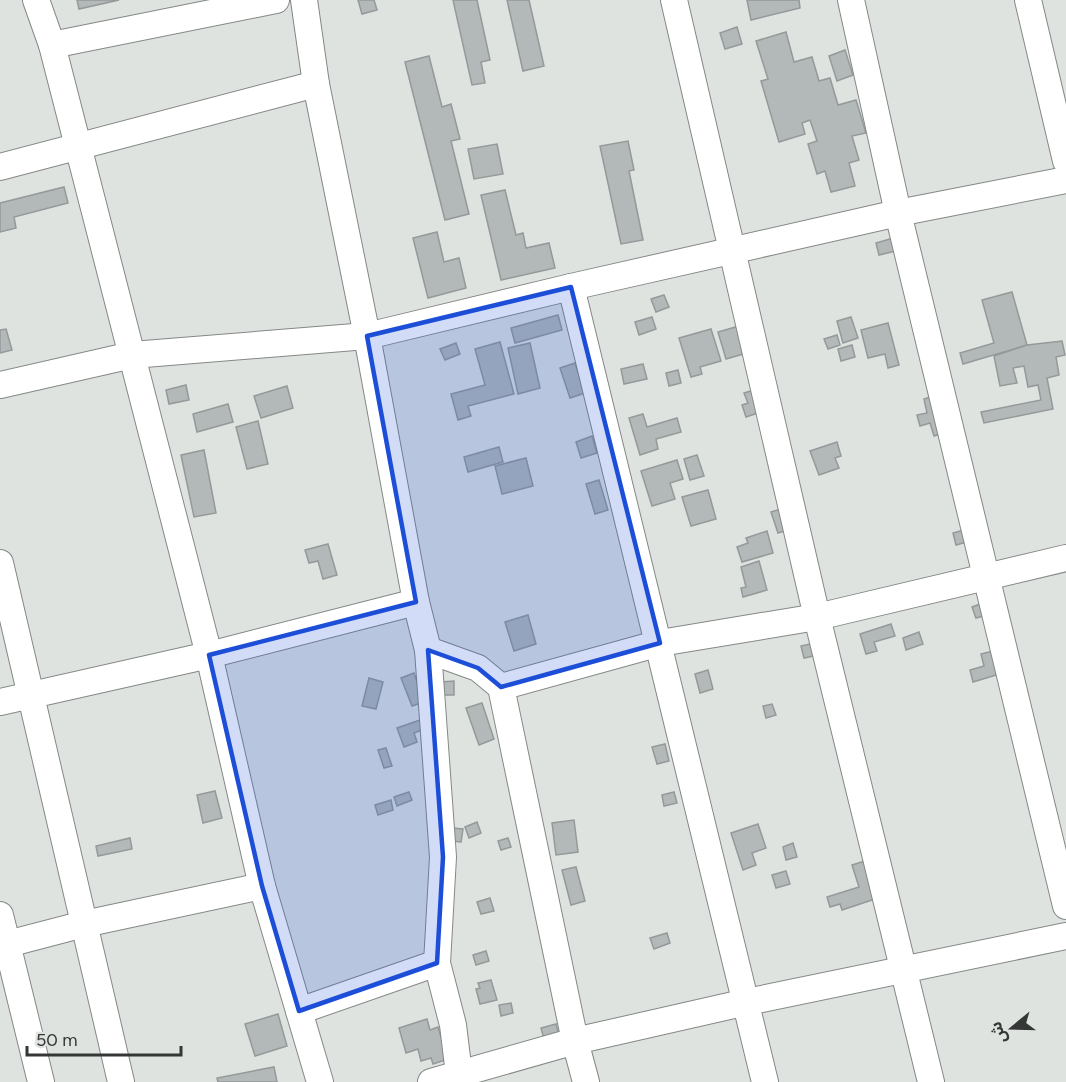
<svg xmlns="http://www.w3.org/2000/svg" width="1066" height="1082" font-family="Figtree,'Noto Sans Arabic',sans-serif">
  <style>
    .building { fill: #b3b9b8; stroke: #949999; stroke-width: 1.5 }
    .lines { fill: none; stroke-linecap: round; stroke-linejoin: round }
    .minor-casing { stroke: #848886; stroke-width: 28 }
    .minor { stroke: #fff; stroke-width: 26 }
    .marked { fill: #1d4ed8; fill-opacity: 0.2; stroke: #1d4ed8; stroke-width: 4.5; stroke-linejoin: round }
  </style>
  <rect width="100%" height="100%" fill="#dee3e0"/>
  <g class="building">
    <polygon points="77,0 119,0 79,9"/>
    <polygon points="358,0 374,0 377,10 362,14"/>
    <polygon points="453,0 477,0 490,60 481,62 485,83 472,85"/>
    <polygon points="507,0 529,0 544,66 523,71"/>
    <polygon points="747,0 799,0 800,8 751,20"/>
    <polygon points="737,27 742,44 725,49 720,33"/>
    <polygon points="786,32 794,62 812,57 819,81 830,78 838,105 856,100 866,133 852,136 859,160 849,163 855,186 831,192 825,171 817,174 808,144 817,141 810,120 802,123 805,134 779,142 761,81 768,79 756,41"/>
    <polygon points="845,50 853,75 837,81 829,56"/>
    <polygon points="429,56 442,107 451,104 460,139 451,141 469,214 445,220 405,62"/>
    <polygon points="628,141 634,170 629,171 643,240 621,244 600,146"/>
    <polygon points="497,144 503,174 474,179 468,149"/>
    <polygon points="64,187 68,203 14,217 16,228 0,232 0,203"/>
    <polygon points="505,190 516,235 523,233 526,248 549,243 555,268 501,280 481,195"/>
    <polygon points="437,232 444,262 459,258 466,288 428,298 413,238"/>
    <polygon points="897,237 900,250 879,255 876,243"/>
    <polygon points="1012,292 1027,345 963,364 960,353 994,343 982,300"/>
    <polygon points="664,295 669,307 656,312 651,299"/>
    <polygon points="558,315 562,330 515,343 511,328"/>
    <polygon points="652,317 656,329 639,335 635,322"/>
    <polygon points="851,317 858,338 843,343 837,321"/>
    <polygon points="888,323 899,365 888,368 885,354 868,358 861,330"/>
    <polygon points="739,326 747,353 726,359 718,332"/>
    <polygon points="6,329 12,350 0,353 0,330"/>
    <polygon points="711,329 721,361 700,367 702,374 691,377 679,338"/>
    <polygon points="837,335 840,345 828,349 824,339"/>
    <polygon points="1062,341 1065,355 1056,357 1059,375 1047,378 1053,409 984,423 981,412 1041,400 1038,385 1028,387 1024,366 1013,368 1017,383 1000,386 994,356 1027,345"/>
    <polygon points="500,342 514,394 468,406 471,416 458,420 451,394 485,385 475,349"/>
    <polygon points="456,343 460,354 445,360 440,349"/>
    <polygon points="530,343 540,388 518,394 508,348"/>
    <polygon points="852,345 855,357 841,361 838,349"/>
    <polygon points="575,363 585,393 570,398 560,368"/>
    <polygon points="643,364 647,379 624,384 621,369"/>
    <polygon points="678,370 681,383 669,386 666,373"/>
    <polygon points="186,385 189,400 169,404 166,390"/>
    <polygon points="287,386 293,408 261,418 254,396"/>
    <polygon points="757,389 764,411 746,417 742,405 748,403 744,393"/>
    <polygon points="934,396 944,433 934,436 930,423 920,426 917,415 927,413 924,399"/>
    <polygon points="228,404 233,422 197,432 193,414"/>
    <polygon points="643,414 647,427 677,418 681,432 656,439 658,449 640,455 629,418"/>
    <polygon points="258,421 268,464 247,469 236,427"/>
    <polygon points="592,436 597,453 581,458 576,442"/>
    <polygon points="837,442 841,456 835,458 839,468 819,475 810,451"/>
    <polygon points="499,447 503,462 468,472 464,457"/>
    <polygon points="204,450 216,513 194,517 181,455"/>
    <polygon points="697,455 704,476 690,480 684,459"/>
    <polygon points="526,458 533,486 502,494 495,466"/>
    <polygon points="677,460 683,479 670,483 675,499 652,506 641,471"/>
    <polygon points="599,480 608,510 595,514 586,484"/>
    <polygon points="708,490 716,519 691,526 682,497"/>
    <polygon points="781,509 788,530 778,533 771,512"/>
    <polygon points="964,530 967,542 956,545 953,533"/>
    <polygon points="767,531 773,553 742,562 737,547 748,543 746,538"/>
    <polygon points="328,544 337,575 323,579 318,561 309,563 305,550"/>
    <polygon points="759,561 767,590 743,597 741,588 746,587 741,567"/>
    <polygon points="983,603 987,615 976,618 972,607"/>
    <polygon points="528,615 536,644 514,651 505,622"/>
    <polygon points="891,624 895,636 874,642 877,651 866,654 860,634"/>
    <polygon points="919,632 923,644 906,650 903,638"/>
    <polygon points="815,643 818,655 804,658 801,646"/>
    <polygon points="997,650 1003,673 973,682 970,670 984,666 981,654"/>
    <polygon points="708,670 713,689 700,693 695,674"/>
    <polygon points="414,673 424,702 412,706 401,678"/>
    <polygon points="369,678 383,682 376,709 362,706"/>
    <polygon points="454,681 454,695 440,695 440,682"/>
    <polygon points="482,703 494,739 479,745 466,708"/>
    <polygon points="772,704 776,715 766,718 763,706"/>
    <polygon points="423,719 427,728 414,733 417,742 404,747 397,728"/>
    <polygon points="665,744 669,761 657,764 652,747"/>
    <polygon points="386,748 392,766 384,768 378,750"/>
    <polygon points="215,791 222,818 203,823 197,795"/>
    <polygon points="409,792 412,800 397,806 394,797"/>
    <polygon points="674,792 677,803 664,806 662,795"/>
    <polygon points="391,800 393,810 378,815 375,805"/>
    <polygon points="574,820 578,852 556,855 552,823"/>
    <polygon points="477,822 481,833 469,838 465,827"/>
    <polygon points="758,824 766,848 752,853 756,865 743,870 731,833"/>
    <polygon points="452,828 463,829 461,842 451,841"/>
    <polygon points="130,838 132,849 98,856 96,846"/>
    <polygon points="508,838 511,847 501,850 498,841"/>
    <polygon points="793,843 797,857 786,860 783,847"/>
    <polygon points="868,860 881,897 842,910 840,904 830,907 827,897 859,887 852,865"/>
    <polygon points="576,867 585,901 571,905 562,870"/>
    <polygon points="786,871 790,884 776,888 772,875"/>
    <polygon points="490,898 494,911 481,914 477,902"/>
    <polygon points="667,933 670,943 654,949 650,938"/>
    <polygon points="486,951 489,961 476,965 473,955"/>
    <polygon points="491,980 497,1000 480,1004 476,989 480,988 478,983"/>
    <polygon points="511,1003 513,1013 501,1016 499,1005"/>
    <polygon points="278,1014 287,1046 255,1056 245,1024"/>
    <polygon points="427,1019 430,1030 438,1027 448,1059 433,1064 431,1058 421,1061 418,1049 406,1053 399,1028"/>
    <polygon points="556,1024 559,1035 544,1039 541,1028"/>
    <polygon points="274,1067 277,1082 218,1082 217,1078"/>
  </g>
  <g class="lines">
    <defs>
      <g id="minor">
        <polyline points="36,0 52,45 209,655 262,886 320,1082"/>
        <polyline points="304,0 316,84 367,336 416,602 428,650 443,857 437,963 453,1025 459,1074"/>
        <polyline points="674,0 817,617 931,1082"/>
        <polyline points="851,0 898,213 1066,906"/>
        <polyline points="1028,0 1066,161"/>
        <polyline points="52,45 276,0"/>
        <polyline points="0,167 316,84"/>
        <polyline points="571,287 765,1082"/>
        <polyline points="0,385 132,355 367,336 571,287 898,213 1066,180"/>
        <polyline points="0,563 121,1082"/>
        <polyline points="428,650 478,668 501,687 660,643 817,617 1066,558"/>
        <polyline points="501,687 575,1041 586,1082"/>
        <polyline points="0,702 209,655 416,602"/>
        <polyline points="0,915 41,1082"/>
        <polyline points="0,946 84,924 262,886"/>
        <polyline points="299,1011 437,963"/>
        <polyline points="431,1082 575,1041 747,1002 1066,936"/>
      </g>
    </defs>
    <use href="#minor" class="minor-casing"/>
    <use href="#minor" class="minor"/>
  </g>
  <path class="marked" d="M571,287L660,643L501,687L478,668L428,650L443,857L437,963L299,1011L262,886L209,655L416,602L367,336Z"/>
  <g transform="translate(1012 1028) rotate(251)" stroke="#dee3e0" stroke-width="4.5" paint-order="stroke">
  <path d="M0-4.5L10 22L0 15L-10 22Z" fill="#353736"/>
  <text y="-9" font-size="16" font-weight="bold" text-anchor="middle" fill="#353736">ش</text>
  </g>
  <path d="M27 1046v9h154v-9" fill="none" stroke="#353736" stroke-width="3"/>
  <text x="36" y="1046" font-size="18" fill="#353736" stroke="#dee3e0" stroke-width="4.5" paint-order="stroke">50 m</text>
</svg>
